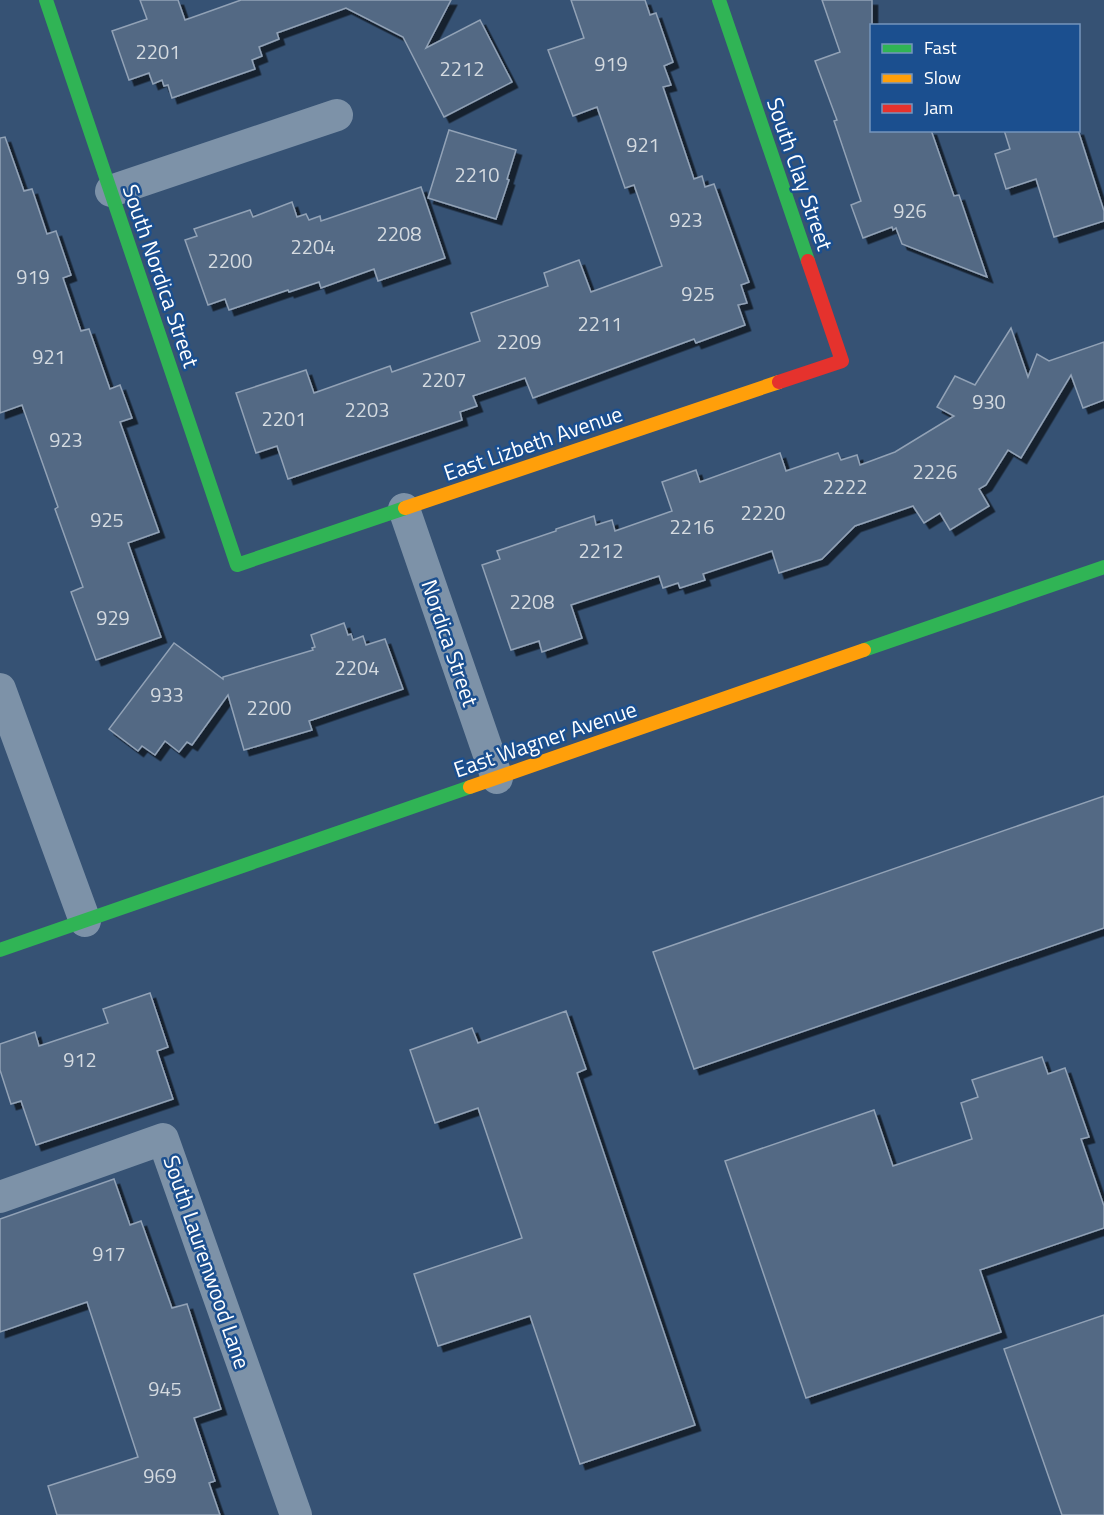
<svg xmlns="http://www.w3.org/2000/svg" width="1104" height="1515" font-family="'Titillium Web',sans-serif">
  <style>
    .building { fill: #526984; stroke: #92a2b6; stroke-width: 1.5; filter: url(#shadow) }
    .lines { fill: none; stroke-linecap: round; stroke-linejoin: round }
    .street { stroke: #7d92a8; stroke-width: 32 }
    .fast { stroke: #30b455; stroke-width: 14 }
    .slow { stroke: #ff9f0a; stroke-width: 14 }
    .jam { stroke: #e5322d; stroke-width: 14 }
    .labels { text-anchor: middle; stroke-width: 5; stroke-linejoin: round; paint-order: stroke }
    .number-label { font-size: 20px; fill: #d4dae0 }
    .street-label { font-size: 22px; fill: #fff; stroke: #1b4f8f }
  </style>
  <defs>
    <filter id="shadow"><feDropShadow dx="5.5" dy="5.5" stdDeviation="0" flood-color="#0009"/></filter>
  </defs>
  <rect width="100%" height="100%" fill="#365274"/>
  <g class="building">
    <polygon points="140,0 178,0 185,20 241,0 451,0 426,48 480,20 512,82 444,117 403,37 346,8 277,33 279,39 259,47 262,56 252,60 255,69 172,98 168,85 164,86 162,80 153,84 149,73 129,80 112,31 147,19"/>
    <polygon points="571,0 645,0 650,15 656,13 673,62 664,66 671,85 663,87 694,179 702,176 705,187 714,184 749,282 741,285 747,303 738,305 745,325 696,343 694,339 533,398 525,378 473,396 477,406 460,412 462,420 288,479 277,446 256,453 236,393 306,370 314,393 390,366 392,372 480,341 471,313 548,286 544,273 579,260 591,292 662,266 634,185 625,188 597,107 573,116 548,50 584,38"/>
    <polygon points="822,0 872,0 872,130 931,130 954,196 959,195 987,277 902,244 896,228 893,230 892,227 863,238 851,205 861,201 834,121 837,120 815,61 840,52"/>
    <polygon points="449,130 516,150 507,179 509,180 496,219 428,198"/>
    <polygon points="1004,130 1078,130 1104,211 1104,221 1054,237 1036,179 1006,189 995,154 1010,149"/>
    <polygon points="5,137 24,191 32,189 47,234 56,231 71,275 63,278 81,331 89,329 110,389 120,385 132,418 120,422 159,532 128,543 161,637 96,660 71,592 83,587 55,509 58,507 22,405 0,413 0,138"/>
    <polygon points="421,187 445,258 378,281 374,269 321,288 319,282 289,292 288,290 229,310 225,299 208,305 185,240 197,236 194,229 250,210 253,217 292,202 297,217 306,214 309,220 320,216 321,221"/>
    <polygon points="1011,328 1028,377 1037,354 1049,361 1104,342 1104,400 1083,408 1071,375 1021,458 1008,450 986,485 979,489 989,506 950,530 940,513 924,523 913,506 855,526 822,559 779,573 772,551 703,574 705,580 680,588 678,583 663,588 659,576 571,605 582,638 542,652 539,641 511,650 482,565 500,559 497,551 556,531 556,529 594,516 596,525 612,520 615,531 672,511 662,482 696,470 700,482 780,453 786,471 838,453 841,460 857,455 860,465 895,452 954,416 937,407 955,376 975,385"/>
    <polygon points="344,623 348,635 351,634 353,640 363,636 366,645 385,639 403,689 309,721 312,730 244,750 228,695 192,745 187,742 179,752 165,741 155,755 142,746 138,751 109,729 174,643 223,679 223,677 313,650 312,648 315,647 311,635"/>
    <polygon points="1104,796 1104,928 694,1069 653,952"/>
    <polygon points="150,993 168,1047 157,1051 173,1099 36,1145 21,1101 11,1104 0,1070 0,1044 35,1032 39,1046 108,1023 103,1009"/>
    <polygon points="566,1011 586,1069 577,1073 695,1425 580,1464 530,1316 438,1346 414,1274 522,1238 478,1108 435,1123 410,1050 472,1028 478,1043"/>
    <polygon points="1042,1057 1048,1074 1065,1068 1089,1137 1081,1139 1104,1206 1104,1228 980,1270 1001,1332 806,1398 725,1161 874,1110 893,1166 972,1139 961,1103 978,1097 972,1080"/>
    <polygon points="114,1179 130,1225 141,1221 172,1308 187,1304 221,1409 194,1418 215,1481 209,1483 220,1515 57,1515 48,1486 138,1457 87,1302 0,1332 0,1219"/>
    <polygon points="1104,1315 1104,1515 1062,1515 1004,1349"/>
  </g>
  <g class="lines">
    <g class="street">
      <polyline points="111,191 337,115"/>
      <polyline points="404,509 497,778"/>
      <polyline points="0,689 85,921"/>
      <polyline points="0,1197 163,1139 296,1515"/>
    </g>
    <g class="fast">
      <polyline points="46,0 237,565 405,508"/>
      <polyline points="719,0 808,261"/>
      <polyline points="864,650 1104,567"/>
      <polyline points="0,950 470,787"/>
    </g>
    <g class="slow">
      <polyline points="405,508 779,382"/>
      <polyline points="470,787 864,650"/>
    </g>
    <polyline class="jam" points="779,382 842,361 808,261"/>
  </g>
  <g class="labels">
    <g class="number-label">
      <text x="158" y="59">2201</text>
      <text x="611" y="71">919</text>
      <text x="462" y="76">2212</text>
      <text x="643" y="152">921</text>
      <text x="477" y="182">2210</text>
      <text x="910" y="218">926</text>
      <text x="686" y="227">923</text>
      <text x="399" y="241">2208</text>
      <text x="313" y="254">2204</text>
      <text x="230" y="268">2200</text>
      <text x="33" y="284">919</text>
      <text x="698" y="301">925</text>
      <text x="600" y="331">2211</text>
      <text x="519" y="349">2209</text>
      <text x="49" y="364">921</text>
      <text x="444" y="387">2207</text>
      <text x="989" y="409">930</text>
      <text x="367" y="417">2203</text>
      <text x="284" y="426">2201</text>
      <text x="66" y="447">923</text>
      <text x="935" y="479">2226</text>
      <text x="845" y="494">2222</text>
      <text x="763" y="520">2220</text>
      <text x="107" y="527">925</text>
      <text x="692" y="534">2216</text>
      <text x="601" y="558">2212</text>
      <text x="532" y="609">2208</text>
      <text x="113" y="625">929</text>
      <text x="357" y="675">2204</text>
      <text x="167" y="702">933</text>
      <text x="269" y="715">2200</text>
      <text x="80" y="1067">912</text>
      <text x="109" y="1261">917</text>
      <text x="165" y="1396">945</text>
      <text x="160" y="1483">969</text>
    </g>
    <g class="street-label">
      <text transform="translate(800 174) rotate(71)" y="8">South Clay Street</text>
      <text transform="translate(161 276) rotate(71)" y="8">South Nordica Street</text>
      <text transform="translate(533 443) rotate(-19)" y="8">East Lizbeth Avenue</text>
      <text transform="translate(450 643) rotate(71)" y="8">Nordica Street</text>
      <text transform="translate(545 739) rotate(-19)" y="8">East Wagner Avenue</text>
      <text transform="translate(207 1262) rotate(71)" y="8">South Laurenwood Lane</text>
    </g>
  </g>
  <rect x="870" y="24" width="210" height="108" fill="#1b4f8f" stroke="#7695bc" stroke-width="1.5"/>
  <rect x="882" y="44" width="30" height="9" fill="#30b455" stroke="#7695bc" stroke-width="1.5"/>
  <text x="924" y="54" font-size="18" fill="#ffffff">Fast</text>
  <rect x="882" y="74" width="30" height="9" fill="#ff9f0a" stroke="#7695bc" stroke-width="1.5"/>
  <text x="924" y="84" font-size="18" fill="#ffffff">Slow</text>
  <rect x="882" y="104" width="30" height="9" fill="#e5322d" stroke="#7695bc" stroke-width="1.5"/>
  <text x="924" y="114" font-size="18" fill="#ffffff">Jam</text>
</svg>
